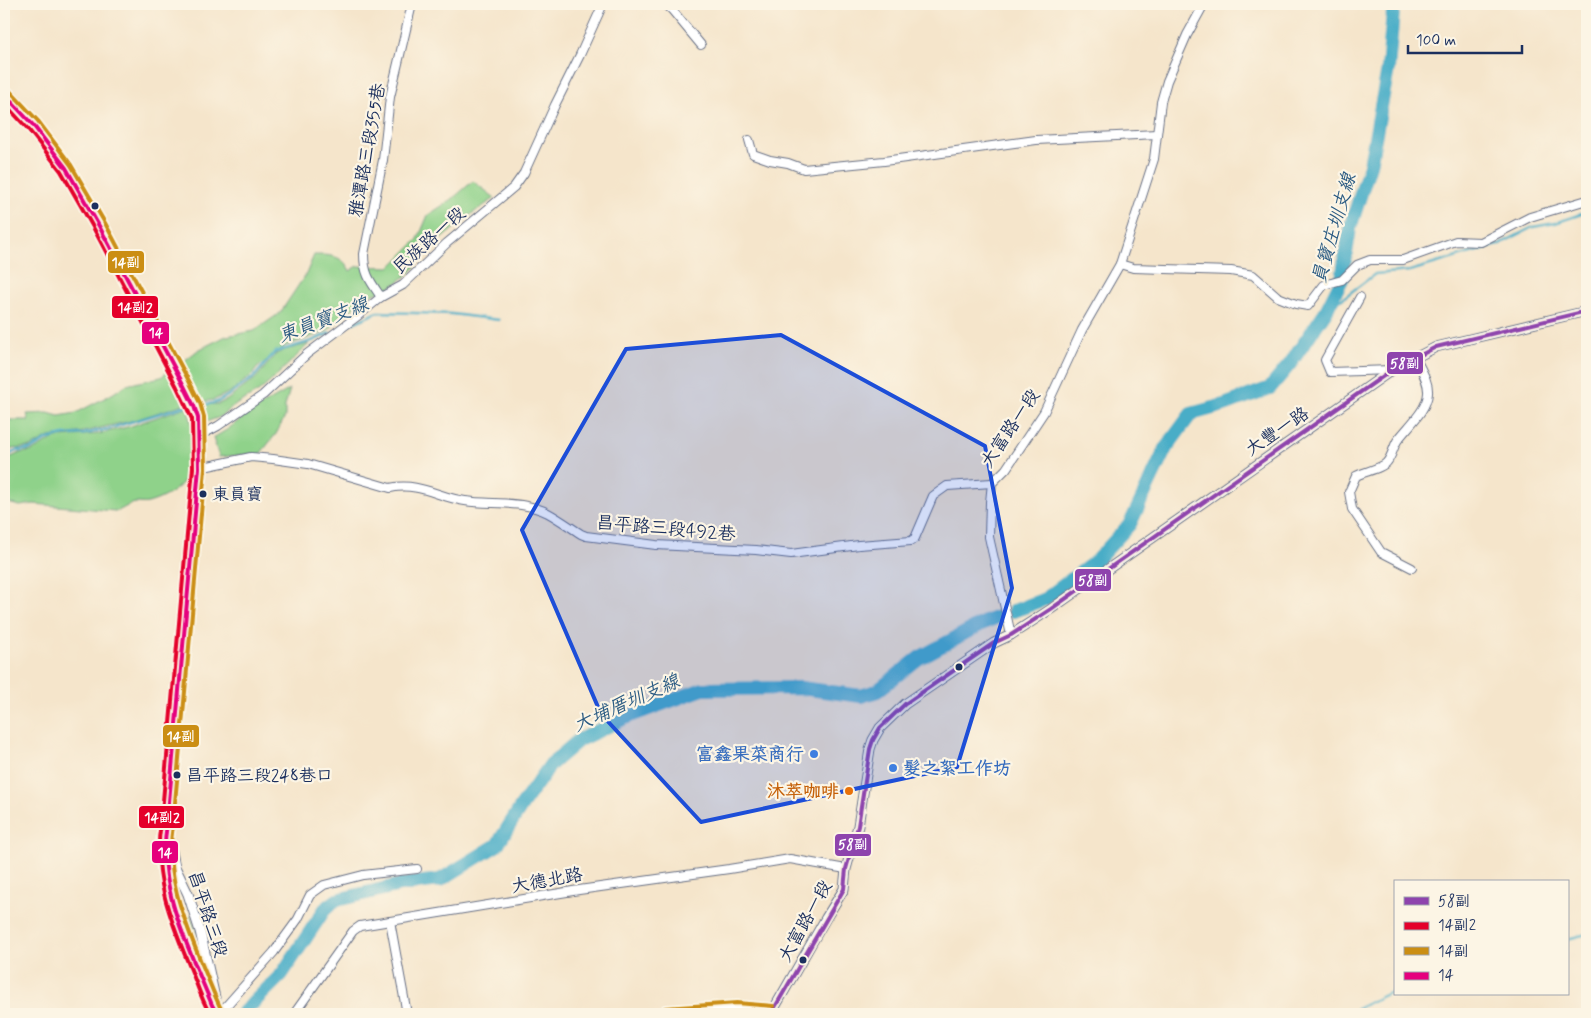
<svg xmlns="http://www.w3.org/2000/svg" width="1591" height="1018" font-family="Mynerve,'LXGW WenKai TC',sans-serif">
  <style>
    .green { fill: #8fd28a; stroke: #558074 }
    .forest { fill: #73b476; stroke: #47726a }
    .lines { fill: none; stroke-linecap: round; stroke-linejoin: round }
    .stream { stroke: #48adc7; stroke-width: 2.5 }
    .river { stroke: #48adc7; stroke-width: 14 }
    .minor-casing { stroke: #676f84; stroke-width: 10 }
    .tertiary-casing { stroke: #676f84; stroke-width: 11 }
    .minor { stroke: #fff; stroke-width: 8 }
    .tertiary { stroke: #fff; stroke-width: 9 }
    .bus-1-casing { stroke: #fcf5e5; stroke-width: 8 }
    .bus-2-casing { stroke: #fcf5e5; stroke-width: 8 }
    .bus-3-casing { stroke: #fcf5e5; stroke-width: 8 }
    .bus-4-casing { stroke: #fcf5e5; stroke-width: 8 }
    .bus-1 { stroke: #8e44ad; stroke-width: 4 }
    .bus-2 { stroke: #e4002b; stroke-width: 4 }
    .bus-3 { stroke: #cb8e13; stroke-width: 4 }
    .bus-4 { stroke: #e5007d; stroke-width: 4 }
    .marked { fill: #1d4ed8; fill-opacity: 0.2; stroke: #1d4ed8; stroke-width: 4; stroke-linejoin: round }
    .bus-dot { fill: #1b2f5e; stroke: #fcf5e5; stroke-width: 2 }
    .shop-dot { fill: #3f7fe0; stroke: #fcf5e5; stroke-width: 2 }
    .food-dot { fill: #e8710a; stroke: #fcf5e5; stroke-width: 2 }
    .labels { text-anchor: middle; stroke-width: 4.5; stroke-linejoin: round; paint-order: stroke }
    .bus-label { font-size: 17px; fill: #1b2f5e; stroke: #fcf5e5; text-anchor: start }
    .street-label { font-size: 18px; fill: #1b2f5e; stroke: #fcf5e5 }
    .shop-label { font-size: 18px; font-weight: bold; fill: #366cbe; stroke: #fcf5e5; text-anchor: end }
    .food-label { font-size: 18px; font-weight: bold; fill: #c56008; stroke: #fcf5e5; text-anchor: end }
    .water-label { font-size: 19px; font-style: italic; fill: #2b5b83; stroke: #fcf5e5 }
    .line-badge { stroke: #fcf5e5; stroke-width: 2 }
    .badge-label { font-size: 14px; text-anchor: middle; font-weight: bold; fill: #fff }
  </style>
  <rect width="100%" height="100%" fill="#fcf5e5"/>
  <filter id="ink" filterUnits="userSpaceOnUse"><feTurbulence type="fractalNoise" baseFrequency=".02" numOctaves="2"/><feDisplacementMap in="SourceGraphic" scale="10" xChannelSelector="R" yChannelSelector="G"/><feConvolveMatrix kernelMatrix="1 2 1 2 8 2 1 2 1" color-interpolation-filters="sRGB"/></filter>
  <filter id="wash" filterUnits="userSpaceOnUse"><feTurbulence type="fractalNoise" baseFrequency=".0096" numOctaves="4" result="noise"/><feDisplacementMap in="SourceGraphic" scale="20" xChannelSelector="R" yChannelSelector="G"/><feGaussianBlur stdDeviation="1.12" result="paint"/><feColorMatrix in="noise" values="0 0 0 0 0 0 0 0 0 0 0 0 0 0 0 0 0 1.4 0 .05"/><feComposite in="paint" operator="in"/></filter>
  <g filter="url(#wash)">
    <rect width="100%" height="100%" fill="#f5e5cb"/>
    <g class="green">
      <path d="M473,181L495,198L473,213L432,246L410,273L387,290L367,296L327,331L285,346L257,368L252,375L232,391L214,400L199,402L179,365L198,350L226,336L254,331L280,313L306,274L314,255C330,255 343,255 350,271L358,266L390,267L418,239L428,215L451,200Z"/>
      <polygon points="309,344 269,383 258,392 237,404 220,417 206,422 200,405 218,404 227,400 255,379 276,354 285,350"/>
      <polygon points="170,370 184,404 138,419 84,432 49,437 31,447 12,449 4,455 4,420 29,420 27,414 48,413 59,416 76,413 112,394 126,385 161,377"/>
      <polygon points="290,389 285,406 285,417 276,434 260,454 250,454 219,457 213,438 228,429 250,412"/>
      <path d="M186,407C194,423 193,434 191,452C190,458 190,465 189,471C184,488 163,499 148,503C144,504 140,503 136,503C127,504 122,511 115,511L34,504L20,506L4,502V460L20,453L32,451L51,440L60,437L98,434L131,426Z"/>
    </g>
    <path class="forest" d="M190,914C194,925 202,944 197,955L194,953L179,916Z"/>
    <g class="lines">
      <g class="stream">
        <polyline points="1326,311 1375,274 1410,271 1498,245 1533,227 1555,223 1587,212"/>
        <polyline points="353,323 378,312 452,314 499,320"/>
        <polyline points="196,403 208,404 217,402 229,395 253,378 275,352 312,341 330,333"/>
        <polyline points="4,457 16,451 31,449 48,439 64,435 84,434 108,429 191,404"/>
        <polyline points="1567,939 1587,934"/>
        <polyline points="1346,1014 1395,990"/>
      </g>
      <g class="river">
        <polyline points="1014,611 1045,599 1096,561 1130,524 1166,448 1191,414 1224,405 1270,388 1290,364 1326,311 1342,279 1350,228 1370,165 1388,69 1393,12 1392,4"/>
        <polyline points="242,1014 282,974 325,909 337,900 400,885 440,880 497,845 522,805 551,764 579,740 627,717 703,689 801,688 861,696 877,691 919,658 985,622 998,617"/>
      </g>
    </g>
  </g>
  <g filter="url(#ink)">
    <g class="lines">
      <defs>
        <g id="minor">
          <polyline points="665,4 672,10 701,45"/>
          <polyline points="749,140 753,154 770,160 788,163 804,169 884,161 1036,140 1157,134"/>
          <polyline points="1120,264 1133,268 1231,271 1253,275 1278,297 1296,304 1308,306 1324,285 1342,280 1357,265 1370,260 1403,260 1456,241 1481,242 1530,217 1587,200"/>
          <path d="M381,297C370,281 364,274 364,254L383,160L390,97L412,4"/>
          <polyline points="1360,297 1325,360 1330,372 1392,370"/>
          <polyline points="199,436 218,426 263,395 307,354 359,315 381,297 403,285 447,243 514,187 524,173 555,105 580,55 603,4"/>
          <path d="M199,468L251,457L273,459L308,464L390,488C420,482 437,497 465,501C492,505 523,500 548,513C559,519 570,527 581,534L586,536L656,545L756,550L791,554L859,545L911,541L915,538L933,496L947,486L992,483"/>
          <path d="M1412,568L1381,552L1352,509L1349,492L1356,476C1363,472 1383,468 1387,462C1392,456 1393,448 1397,441C1407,427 1427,411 1428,393C1429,381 1420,368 1415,357"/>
          <polyline points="1011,635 989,537 990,502 992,483 1006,469 1044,412 1082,330 1120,264 1154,159 1161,102 1167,81 1187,35 1204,4"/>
          <polyline points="390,921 407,1014"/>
          <polyline points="219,1014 274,952 298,919 310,895 324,885 363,875 417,869"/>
          <polyline points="294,1014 353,931 360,926 579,890 729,869 790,859 846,869"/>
          <polyline points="665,1014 737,1009 772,1012"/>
        </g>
        <g id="tertiary">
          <polyline points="4,94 33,125 66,168 99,226 183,384 194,406 198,418 199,468 167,824 164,842 165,860 167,879 177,919 212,1005 217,1014"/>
          <polyline points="169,837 175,867 188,894 200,931 218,1011"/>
          <polyline points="771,1014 826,918 844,889 846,869 858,826 870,749 873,740 880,728 905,704 994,643 1011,635 1051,609 1392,370 1436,347 1587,311"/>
        </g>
      </defs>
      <use href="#minor" class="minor-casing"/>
      <use href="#tertiary" class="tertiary-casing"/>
      <use href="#minor" class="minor"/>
      <use href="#tertiary" class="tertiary"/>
      <defs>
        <polyline id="bus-1" points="771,1014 844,889 846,869 858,826 870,749 873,740 880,728 905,704 994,643 1011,635 1051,609 1392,370 1436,347 1587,311"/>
        <path id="bus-2" d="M4,103L28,129L61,171L94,229L177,387L192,419L193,468L161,823C152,874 170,919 189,965C196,981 201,999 210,1014"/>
        <g id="bus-3">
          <path d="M9,90L38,121L71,165L105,223L189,381L200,403L204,417L205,469L173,825C165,874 183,917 201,962C208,978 214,995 222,1011"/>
          <polyline points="665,1008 737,1003 773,1006"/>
        </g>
        <path id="bus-4" d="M4,94L33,125L66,168L99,226L183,384L194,406L198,418L199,468L167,824C156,887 189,948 212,1005L217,1014"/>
      </defs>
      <use href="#bus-1" class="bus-1-casing"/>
      <use href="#bus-2" class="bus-2-casing"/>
      <use href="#bus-3" class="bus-3-casing"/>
      <use href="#bus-4" class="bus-4-casing"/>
      <use href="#bus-1" class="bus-1"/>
      <use href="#bus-2" class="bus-2"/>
      <use href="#bus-3" class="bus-3"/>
      <use href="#bus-4" class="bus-4"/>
    </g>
  </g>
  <path class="marked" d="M781,335L985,446L1012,588L957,767L701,822L601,714L522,530L626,349Z"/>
  <g class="bus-dot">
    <circle cx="95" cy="206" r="4.5"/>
    <circle cx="203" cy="494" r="4.5"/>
    <circle cx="959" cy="667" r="4.5"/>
    <circle cx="177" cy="775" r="4.5"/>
    <circle cx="803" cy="960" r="4.5"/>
  </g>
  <g class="shop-dot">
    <circle cx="814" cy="754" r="5"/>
    <circle cx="893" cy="768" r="5"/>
  </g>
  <circle class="food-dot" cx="849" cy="791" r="5"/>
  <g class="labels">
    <g class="bus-label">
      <text x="212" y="500">東員寶</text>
      <text x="186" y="781">昌平路三段248巷口</text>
    </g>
    <g class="street-label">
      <text transform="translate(367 150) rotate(-80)" y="6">雅潭路三段355巷</text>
      <text transform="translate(429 240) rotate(-42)" y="6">民族路一段</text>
      <text transform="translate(1010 428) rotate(-56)" y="6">大富路一段</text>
      <text transform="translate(1277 431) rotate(-34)" y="6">大豐一路</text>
      <text transform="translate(666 528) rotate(5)" y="6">昌平路三段492巷</text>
      <text transform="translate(547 880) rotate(-10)" y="6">大德北路</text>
      <text transform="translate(208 914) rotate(72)" y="6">昌平路三段</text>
      <text transform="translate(805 921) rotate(-61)" y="6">大富路一段</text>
    </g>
    <g class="shop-label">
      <text x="804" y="760">富鑫果菜商行</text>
      <text x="903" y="774" text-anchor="start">髮之絮工作坊</text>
    </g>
    <g class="food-label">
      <text x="839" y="797">沐萃咖啡</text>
    </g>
    <g class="water-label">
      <text transform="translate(1333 228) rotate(-74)" y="7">員寶庄圳支線</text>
      <text transform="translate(323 319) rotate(-21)" y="7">東員寶支線</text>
      <text transform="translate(626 702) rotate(-24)" y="7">大埔厝圳支線</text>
    </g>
  </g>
  <g class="line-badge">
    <rect x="107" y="250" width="38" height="24" rx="5" fill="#cb8e13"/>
    <rect x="111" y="295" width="48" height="24" rx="5" fill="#e4002b"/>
    <rect x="141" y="321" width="29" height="24" rx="5" fill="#e5007d"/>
    <rect x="1386" y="351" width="38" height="24" rx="5" fill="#8e44ad"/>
    <rect x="1074" y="568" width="38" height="24" rx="5" fill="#8e44ad"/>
    <rect x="162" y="724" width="38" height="24" rx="5" fill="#cb8e13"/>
    <rect x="138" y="805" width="47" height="24" rx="5" fill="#e4002b"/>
    <rect x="834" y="833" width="38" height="24" rx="5" fill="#8e44ad"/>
    <rect x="151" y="840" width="28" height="24" rx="5" fill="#e5007d"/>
  </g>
  <g class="badge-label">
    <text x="126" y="267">14副</text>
    <text x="135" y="312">14副2</text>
    <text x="156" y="337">14</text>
    <text x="1405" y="368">58副</text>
    <text x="1093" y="585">58副</text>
    <text x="181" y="741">14副</text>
    <text x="162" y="822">14副2</text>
    <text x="853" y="849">58副</text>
    <text x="165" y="857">14</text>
  </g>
  <rect width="1591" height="1018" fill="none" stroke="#fcf5e5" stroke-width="20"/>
  <rect x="1394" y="880" width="175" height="115" fill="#fcf5e5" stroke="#a2a6af"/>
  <rect x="1404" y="897" width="25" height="8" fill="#8e44ad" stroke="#a2a6af"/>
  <text x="1438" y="906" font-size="15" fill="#1b2f5e">58副</text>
  <rect x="1404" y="922" width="25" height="8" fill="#e4002b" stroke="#a2a6af"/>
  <text x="1438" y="930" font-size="15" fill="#1b2f5e">14副2</text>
  <rect x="1404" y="947" width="25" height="8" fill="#cb8e13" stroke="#a2a6af"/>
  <text x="1438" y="956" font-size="15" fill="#1b2f5e">14副</text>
  <rect x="1404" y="972" width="25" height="8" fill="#e5007d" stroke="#a2a6af"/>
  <text x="1438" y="980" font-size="15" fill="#1b2f5e">14</text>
  <path d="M1408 45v8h114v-8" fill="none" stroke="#1b2f5e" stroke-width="2.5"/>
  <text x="1416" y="45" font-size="15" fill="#1b2f5e" stroke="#fcf5e5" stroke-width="4" paint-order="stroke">100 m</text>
</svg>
